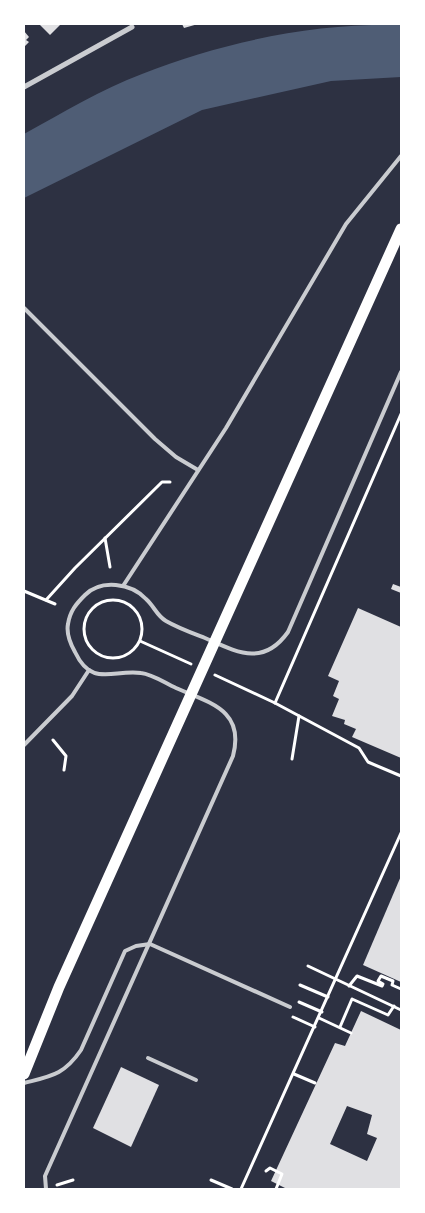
<svg xmlns="http://www.w3.org/2000/svg" width="425" height="1213" font-family="'Nunito Sans',sans-serif">
  <style>
    .water { fill: #4f5d75 }
    .building { fill: #e0e0e3; fill-rule: evenodd }
    .lines { fill: none; stroke-linecap: round; stroke-linejoin: round }
    .path { stroke: #fff; stroke-width: 3 }
    .service { stroke: #caccd0; stroke-width: 4 }
    .minor { stroke: #caccd0; stroke-width: 5 }
    .primary { stroke: #fff; stroke-width: 11 }
  </style>
  <rect width="100%" height="100%" fill="#2d3142"/>
  <path class="water" d="M401,25V77L331,81L202,110L24,198V134C62,113 102,89 142,74C223,42 313,23 401,25Z"/>
  <g class="building">
    <polygon points="39,24 61,24 50,35"/>
    <polygon points="182,24 198,24 184,28"/>
    <polygon points="24,31 29,37 26,40 29,42 24,47"/>
    <polygon points="393,584 401,587 401,593 391,589"/>
    <polygon points="358,608 401,627 401,758 352,737 356,729 344,724 345,720 332,716 339,699 333,696 339,681 328,676"/>
    <polygon points="401,876 401,982 363,965"/>
    <path d="M361,1011L401,1030V1189H287L271,1181L335,1043L345,1046ZM347,1106L372,1115L367,1134L377,1138L367,1161L330,1144Z"/>
    <polygon points="121,1067 159,1085 131,1147 93,1128"/>
  </g>
  <g class="lines">
    <g class="path">
      <polyline points="105,538 110,567"/>
      <polyline points="24,591 55,604"/>
      <polyline points="46,600 75,568 162,482 170,482"/>
      <circle cx="113" cy="629" r="29"/>
      <polyline points="140,641 191,664"/>
      <polyline points="215,675 275,703 359,748 368,762 401,776"/>
      <polyline points="275,703 401,414"/>
      <polyline points="53,740 66,756 64,770"/>
      <polyline points="292,759 299,716"/>
      <polyline points="308,966 401,1010"/>
      <polyline points="300,985 328,997"/>
      <polyline points="349,986 357,976 382,986 383,984 378,981 381,976 393,981 392,985 401,989"/>
      <polyline points="299,1002 322,1012"/>
      <polyline points="293,1017 315,1027"/>
      <polyline points="319,1018 351,1033"/>
      <polyline points="340,1027 352,999 388,1015 394,1006"/>
      <polyline points="294,1074 315,1083"/>
      <polyline points="266,1171 270,1168 282,1174 276,1189"/>
      <polyline points="211,1180 232,1189"/>
      <polyline points="57,1185 73,1180"/>
      <polyline points="241,1189 401,833"/>
    </g>
    <g class="service">
      <polyline points="24,308 155,439 176,457 198,470"/>
      <polyline points="123,586 226,428 346,224 401,156"/>
      <polyline points="24,745 72,696 89,670"/>
      <polyline points="148,1058 196,1080"/>
      <path d="M24,1083C51,1076 64,1075 81,1050L125,951L136,946L150,944L290,1007"/>
      <path d="M46,1189L45,1176L49,1167L233,756C245,710 210,703 176,688C165,683 152,674 141,673C113,669 92,688 75,652C70,643 66,634 68,624C70,611 76,604 85,595C101,579 131,583 146,599C154,606 157,616 166,621C178,628 192,633 205,638C237,652 263,667 288,632L401,372"/>
    </g>
    <polyline class="minor" points="24,87 132,27"/>
    <polyline class="primary" points="24,1074 59,987 401,229"/>
  </g>
  <rect width="425" height="1213" fill="none" stroke="#ffffff" stroke-width="50"/>
</svg>
